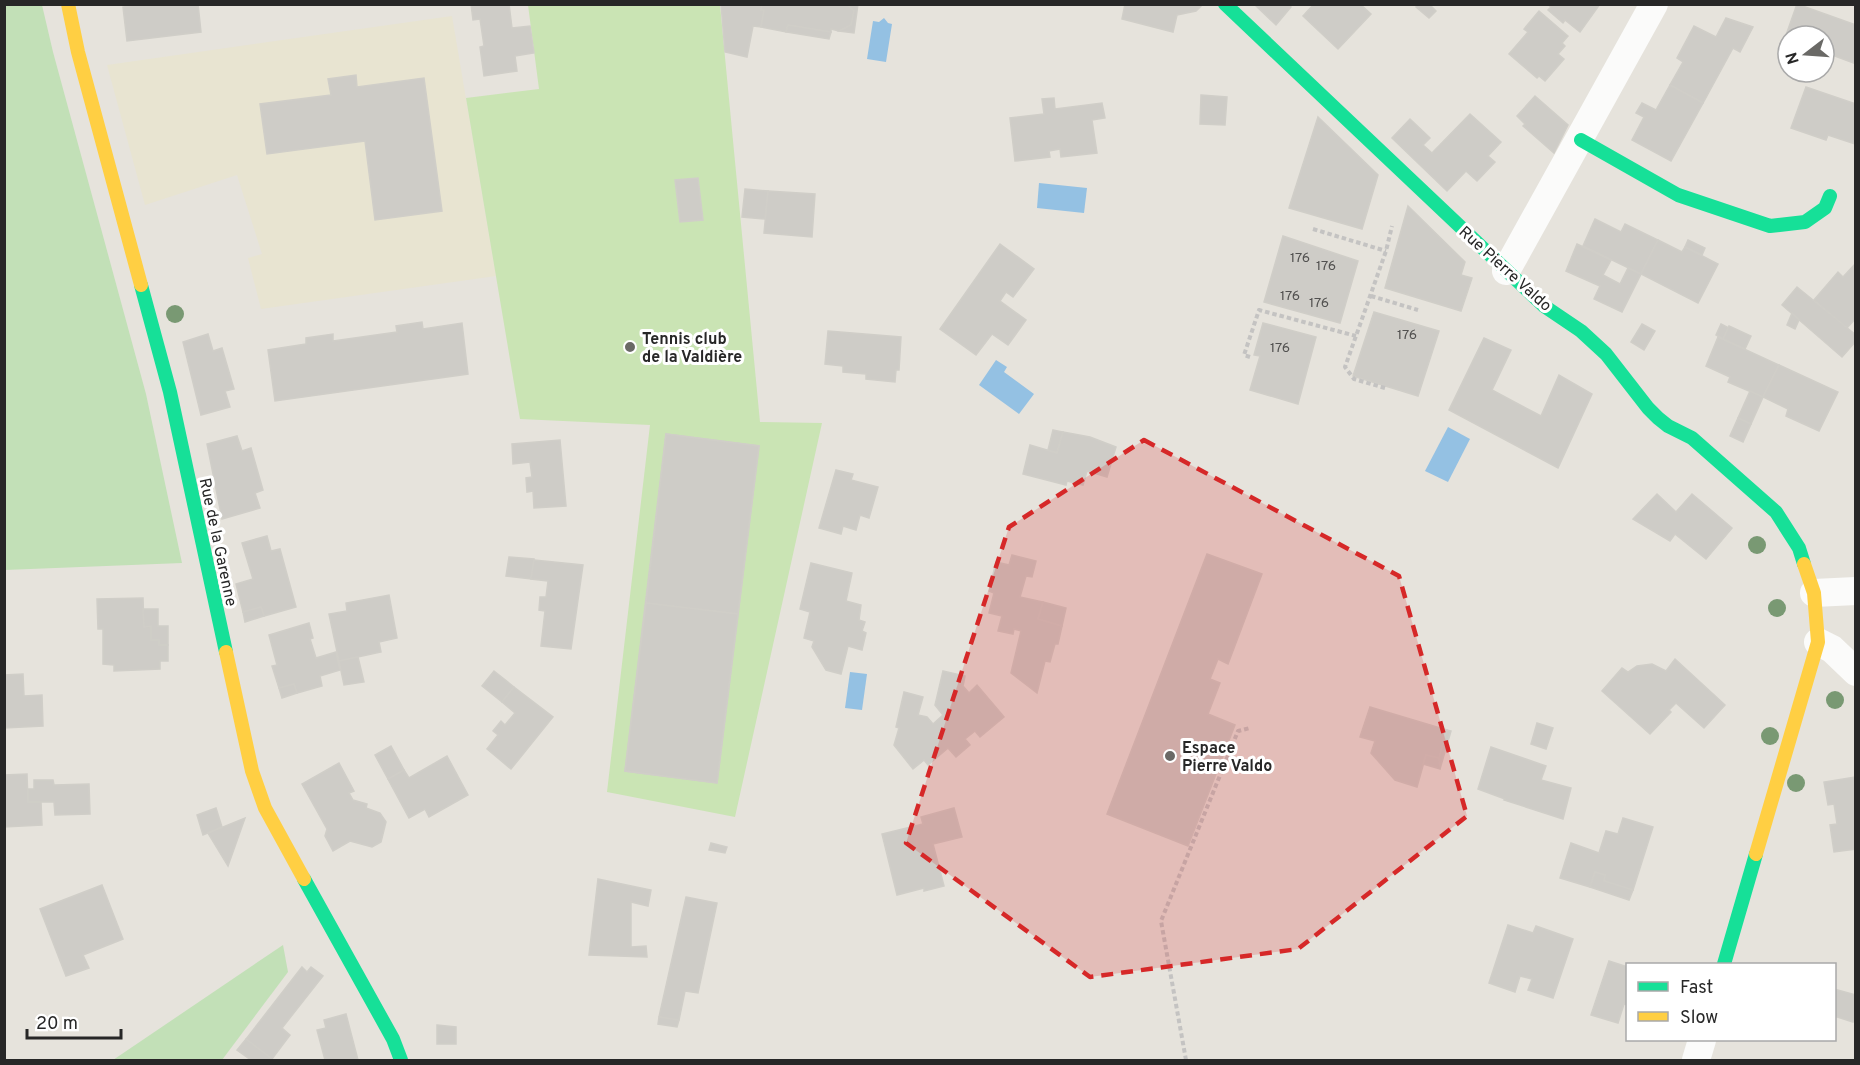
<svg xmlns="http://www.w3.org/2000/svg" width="1860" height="1065" font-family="Overpass,sans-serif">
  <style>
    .education { fill: #e8e4d1 }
    .green { fill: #c2e0b7 }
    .pitch { fill: #cae4b4 }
    .water { fill: #94c1e3 }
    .building { fill: #ceccc7; stroke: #d0cec8; stroke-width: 1.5 }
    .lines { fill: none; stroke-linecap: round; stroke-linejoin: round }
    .path { stroke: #c4c3c2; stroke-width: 4; stroke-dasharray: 4.5 3; stroke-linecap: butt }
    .street { stroke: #fbfbfa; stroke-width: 28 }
    .fast { stroke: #16e098; stroke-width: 14 }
    .slow { stroke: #ffcf43; stroke-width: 14 }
    .tree { fill: #799973 }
    .marked { fill: #d62828; fill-opacity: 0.2; stroke: #d62828; stroke-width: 4.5; stroke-dasharray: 12 8; stroke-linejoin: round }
    .poi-dot { fill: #6a6966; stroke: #fff; stroke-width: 2 }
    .labels { text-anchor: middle; stroke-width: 6; stroke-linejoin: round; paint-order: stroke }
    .number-label { font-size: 14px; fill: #525150 }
    .street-label { font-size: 16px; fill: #272727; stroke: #fff }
    .poi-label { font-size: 16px; font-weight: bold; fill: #272727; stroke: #fff; text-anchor: start }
  </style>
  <rect width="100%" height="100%" fill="#e6e3dc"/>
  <polygon class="education" points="452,16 496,276 261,309 248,258 262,254 237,175 145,205 107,65"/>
  <g class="green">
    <polygon points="4,5 42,5 53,52 146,394 182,563 5,570"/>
    <polygon points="283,945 288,972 222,1060 113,1060"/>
  </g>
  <polygon class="pitch" points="528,5 720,5 760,422 822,423 735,817 607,792 650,425 520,419 466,98 539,89"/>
  <g class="water">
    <polygon points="884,18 888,23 892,24 886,62 867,59 873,21 879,22"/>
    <polygon points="1039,183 1087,188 1084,213 1037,208"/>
    <polygon points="996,360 1007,367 1004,372 1034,394 1019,414 979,385"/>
    <polygon points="1448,427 1470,439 1448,482 1425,471"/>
    <polygon points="850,672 867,674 862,710 845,708"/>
  </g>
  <g class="building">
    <polygon points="139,4 198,4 201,32 127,41 123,7"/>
    <polygon points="471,4 509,4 512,28 530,26 534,53 515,56 517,71 484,76 480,47 484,46 480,19 473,20"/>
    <polygon points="721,4 762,4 761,10 764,10 761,27 753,26 747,57 725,52"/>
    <polygon points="762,4 847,4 854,11 851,25 839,31 831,29 831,32 788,25 786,32 761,27 764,10 761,10"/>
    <polygon points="847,4 858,4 854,33 839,31 851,25 854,11"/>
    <polygon points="1125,4 1200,4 1201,6 1196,11 1177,15 1173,32 1122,19"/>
    <polygon points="1254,4 1289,4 1291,7 1276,25"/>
    <polygon points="1314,4 1360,4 1371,14 1338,49 1303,16"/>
    <polygon points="1417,4 1429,4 1436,11 1429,18 1416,7"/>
    <polygon points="1547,4 1600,4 1580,32 1565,20 1563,23 1548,10 1551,7"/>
    <polygon points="1797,4 1856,25 1856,64 1824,52 1824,36 1788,36 1788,39 1785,38"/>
    <polygon points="1539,11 1568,36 1562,43 1565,46 1558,54 1564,59 1545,81 1539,76 1537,78 1509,54 1528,32 1524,29"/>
    <polygon points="1726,18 1753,27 1740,52 1733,48 1703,103 1670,85 1683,62 1677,58 1694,26 1716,37"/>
    <polygon points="788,25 831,32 829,39 786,32"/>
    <polygon points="356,75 357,87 424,78 442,211 375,220 365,141 267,154 260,104 331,95 328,79"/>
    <polygon points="1670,85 1703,103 1671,161 1632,140 1644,117 1636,113 1642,103 1656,110"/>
    <polygon points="1806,87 1856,104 1855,144 1828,135 1826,140 1791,128"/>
    <polygon points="1201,95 1227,97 1225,125 1200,124"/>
    <polygon points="1535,96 1568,125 1554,153 1523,126 1525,124 1517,116"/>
    <polygon points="1054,98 1055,109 1102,103 1105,118 1092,120 1097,153 1061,157 1060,149 1049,151 1050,157 1015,161 1010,118 1044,114 1042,99"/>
    <polygon points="1470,114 1501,142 1488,156 1495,162 1477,181 1466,171 1447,191 1392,138 1410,119 1430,138 1423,145 1432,153"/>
    <polygon points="1318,117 1378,175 1362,229 1289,208"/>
    <polygon points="698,178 703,220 680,222 675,180"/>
    <polygon points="745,189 768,191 765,219 742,217"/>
    <polygon points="768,191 815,194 812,237 764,233"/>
    <polygon points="1408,206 1465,262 1461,275 1472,278 1461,311 1385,288"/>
    <polygon points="1595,219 1621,232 1625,224 1658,240 1641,274 1583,246"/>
    <polygon points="1283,236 1358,261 1340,323 1264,302"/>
    <polygon points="1658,240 1682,252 1685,247 1718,264 1698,303 1641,274"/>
    <polygon points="1688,240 1705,248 1702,255 1685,247"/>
    <polygon points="1000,244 1034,269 1013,297 1006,292 1000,301 1026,320 1008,345 992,334 976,355 940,329"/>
    <polygon points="1577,244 1611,260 1603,275 1620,284 1628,268 1641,274 1622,312 1594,299 1600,286 1566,271"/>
    <polygon points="1856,263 1856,318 1847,328 1814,300 1838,272 1843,277"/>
    <polygon points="1797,287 1856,335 1856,341 1842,357 1782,305"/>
    <polygon points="1374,312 1439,331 1418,396 1353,376"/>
    <polygon points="1792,313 1799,320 1795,329 1787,325"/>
    <polygon points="422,322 423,329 462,323 468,374 275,401 268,350 306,344 306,338 333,334 333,341 397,332 396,326"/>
    <polygon points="1263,323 1316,337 1298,404 1250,390 1260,356 1254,355"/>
    <polygon points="1642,324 1655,331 1644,350 1631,342"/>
    <polygon points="1721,324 1729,328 1723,339 1716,335"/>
    <polygon points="1729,326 1751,336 1745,349 1723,339"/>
    <polygon points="828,331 901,337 899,370 896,370 895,382 866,379 866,374 843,372 843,366 825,364"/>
    <polygon points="208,334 213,351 222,348 234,389 225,391 230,407 201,415 183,342"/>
    <polygon points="1718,337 1779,365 1763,397 1728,382 1730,377 1706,366"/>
    <polygon points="1484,338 1511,350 1492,390 1541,416 1559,375 1592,394 1558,468 1449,410"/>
    <polygon points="1779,365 1838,392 1819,431 1786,416 1788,409 1763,397"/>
    <polygon points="1750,391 1763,397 1751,424 1738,418"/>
    <polygon points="1738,418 1751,424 1743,442 1730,436"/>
    <polygon points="1053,430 1063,432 1057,453 1048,450"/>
    <polygon points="1063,432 1090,437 1116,447 1107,477 1087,471 1083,485 1067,481 1066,485 1023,474 1030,445 1057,453"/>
    <polygon points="666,434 759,446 717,783 625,771"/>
    <polygon points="666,434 759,446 738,614 646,603"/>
    <polygon points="237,436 242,451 251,448 263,490 255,493 260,508 222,519 207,444"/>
    <polygon points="560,440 566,506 534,508 533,491 527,492 526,478 532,477 530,462 513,464 512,444"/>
    <polygon points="836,470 853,474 851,480 878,487 869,518 860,515 856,530 843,526 841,534 819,528"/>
    <polygon points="1657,494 1676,512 1692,494 1732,528 1706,559 1675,534 1670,541 1633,519"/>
    <polygon points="267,536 271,551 280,549 296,607 264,616 261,607 243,612 236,584 253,579 242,543"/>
    <polygon points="1207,554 1262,574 1228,664 1218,659 1210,679 1220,683 1208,714 1235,725 1188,846 1107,814"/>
    <polygon points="1012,555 1036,561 1032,577 1026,576 1020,597 1043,602 1038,619 1062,626 1058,644 1055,644 1050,662 1045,661 1037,693 1011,673 1021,631 1014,629 1013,634 998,631 1002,616 989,613 994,593 989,591 996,562 1009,565"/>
    <polygon points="509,557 534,559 531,579 506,576"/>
    <polygon points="534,560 583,565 571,649 541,646 545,611 539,610 540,597 546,597 548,581 531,579"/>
    <polygon points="811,563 852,573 846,601 861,605 859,620 865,622 862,631 866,633 862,650 848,646 841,674 826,670 812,647 814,641 804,638 810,612 800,609"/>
    <polygon points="389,595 397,638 379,642 381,652 339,661 329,614 347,611 346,603"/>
    <polygon points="143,598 144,627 151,626 151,640 159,640 159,645 168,645 168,661 160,661 160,669 114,671 114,665 103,664 103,629 98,629 97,599"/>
    <polygon points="1043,602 1066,608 1062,626 1038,619"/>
    <polygon points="646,603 738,614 717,783 625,771"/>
    <polygon points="261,607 264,616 245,622 243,612"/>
    <polygon points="143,609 158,609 158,626 168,626 168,645 159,645 159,640 151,640 151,626 144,627"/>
    <polygon points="309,623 313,638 310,639 316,658 336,652 340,670 320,676 322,686 297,693 294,684 279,688 272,666 277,665 269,635"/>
    <polygon points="358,657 364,682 344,685 339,661"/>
    <polygon points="1675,659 1725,705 1704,728 1676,703 1669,710 1671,712 1650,734 1602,691 1622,668 1628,672 1637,666 1652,664 1666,671"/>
    <polygon points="494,671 514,687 502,702 482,686"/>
    <polygon points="943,671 965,676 963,686 969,693 977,685 1004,717 980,737 975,731 965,739 970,745 956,757 948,748 928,765 924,760 913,769 894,745 899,728 896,727 904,692 923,697 918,715 927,717 933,724 943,715 935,705"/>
    <polygon points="23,674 24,696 42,695 43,726 4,728 4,675"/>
    <polygon points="294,684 297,693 282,698 279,688"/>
    <polygon points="514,687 553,717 511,769 487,749 498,735 493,731 501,721 505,725 515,713 502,702"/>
    <polygon points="1370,707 1447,730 1439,758 1426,755 1417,787 1395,780 1371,753 1375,741 1360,737"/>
    <polygon points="1537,723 1553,728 1546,749 1531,744"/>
    <polygon points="1447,730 1451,731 1440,769 1439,758"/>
    <polygon points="391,746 404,770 388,779 375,755"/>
    <polygon points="1491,747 1546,766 1541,780 1571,788 1563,819 1504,800 1505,799 1478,789"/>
    <polygon points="1426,755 1439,758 1440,769 1423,764"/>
    <polygon points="447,756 468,795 429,817 425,809 409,818 388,779 404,770 409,778"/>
    <polygon points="339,763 354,791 349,793 353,800 367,804 366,808 380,813 386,822 381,842 372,847 350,841 333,851 325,836 327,829 302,784"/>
    <polygon points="27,774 28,802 41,802 42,825 4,827 4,775"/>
    <polygon points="1856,777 1856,849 1834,852 1830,825 1837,824 1834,804 1828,805 1824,782"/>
    <polygon points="34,780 53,780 54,785 89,784 90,814 55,815 54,802 28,802 28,789 34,789"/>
    <polygon points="216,808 222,827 203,835 197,815"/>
    <polygon points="954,808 962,837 933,844 944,886 924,891 924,888 897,895 882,834 923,824 921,817"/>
    <polygon points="245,818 228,866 208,833"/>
    <polygon points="1623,818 1653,827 1633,890 1604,881 1605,875 1595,872 1590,887 1560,878 1571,843 1599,853 1606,831 1618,834"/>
    <polygon points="711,843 727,847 725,853 709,850"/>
    <polygon points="1595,872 1605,875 1604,881 1633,890 1629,900 1590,887"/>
    <polygon points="598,879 651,890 648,906 631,902 631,947 646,946 647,957 589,955"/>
    <polygon points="102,885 123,939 83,955 89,968 66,976 40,909"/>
    <polygon points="686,897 717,903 698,993 685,991 679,1020 659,1017"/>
    <polygon points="1508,925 1533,933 1536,926 1573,939 1553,998 1528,990 1532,979 1520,976 1515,992 1489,983"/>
    <polygon points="1609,961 1628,967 1628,1005 1624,1004 1618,1023 1591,1015"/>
    <polygon points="302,967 307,972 311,967 323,976 282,1028 290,1035 272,1059 246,1039"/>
    <polygon points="1834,989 1856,995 1856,1015 1853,1022 1834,1016"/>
    <polygon points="346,1014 358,1060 325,1060 317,1030 326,1028 324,1020"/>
    <polygon points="659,1017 679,1020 677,1027 658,1024"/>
    <polygon points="437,1025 456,1027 456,1044 437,1044"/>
    <polygon points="246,1039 272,1059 271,1060 251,1060 237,1050"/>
  </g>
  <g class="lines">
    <g class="path">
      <polyline points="1313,229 1386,251"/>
      <polyline points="1371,296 1418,310"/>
      <polyline points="1250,357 1244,355 1259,310 1356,336"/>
      <polyline points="1385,388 1354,379 1345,367 1386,251 1392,226"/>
      <polyline points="1186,1060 1161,921 1238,731 1250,728"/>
    </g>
    <g class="street">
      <polyline points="1506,271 1654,4"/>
      <polyline points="1814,593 1856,591"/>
      <polyline points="1818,642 1832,649 1856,672"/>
      <polyline points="1696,1060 1702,1040"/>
    </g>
    <g class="fast">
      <polyline points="1225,4 1544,306 1581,331 1606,354 1648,408 1658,418 1668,426 1692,438 1776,512 1799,548 1804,564"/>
      <polyline points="1581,140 1678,195 1770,226 1805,222 1825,208 1830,196"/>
      <polyline points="141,285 170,392 226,652"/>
      <polyline points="304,879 393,1039 401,1060"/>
      <polyline points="1724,964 1756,854"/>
    </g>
    <g class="slow">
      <polyline points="68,4 78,52 141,285"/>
      <polyline points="226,652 252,771 265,808 304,879"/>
      <polyline points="1756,854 1818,642 1814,593 1804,564"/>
    </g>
  </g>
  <g class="tree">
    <circle cx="175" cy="314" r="9"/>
    <circle cx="1757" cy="545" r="9"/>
    <circle cx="1777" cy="608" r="9"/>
    <circle cx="1835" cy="700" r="9"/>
    <circle cx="1770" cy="736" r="9"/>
    <circle cx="1796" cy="783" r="9"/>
  </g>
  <path class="marked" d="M1144,440L1399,576L1467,816L1298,949L1090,977L906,843L1009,527Z"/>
  <g class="poi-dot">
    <circle cx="630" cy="347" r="6"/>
    <circle cx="1170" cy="756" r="6"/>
  </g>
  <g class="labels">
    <g class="number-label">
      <text x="1300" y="262">176</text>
      <text x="1326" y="270">176</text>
      <text x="1290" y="300">176</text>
      <text x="1319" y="307">176</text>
      <text x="1407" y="339">176</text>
      <text x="1280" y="352">176</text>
    </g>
    <g class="street-label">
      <text transform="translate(1506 268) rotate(42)" y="6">Rue Pierre Valdo</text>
      <text transform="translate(219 542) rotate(78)" y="6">Rue de la Garenne</text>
    </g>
    <g class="poi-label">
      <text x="642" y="344">Tennis club<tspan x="642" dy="18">de la Valdière</tspan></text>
      <text x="1182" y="753">Espace<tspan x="1182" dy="18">Pierre Valdo</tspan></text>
    </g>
  </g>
  <rect width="1860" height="1065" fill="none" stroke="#272727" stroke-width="12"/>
  <rect x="1626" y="963" width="210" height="78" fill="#ffffff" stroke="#a9a9a9" stroke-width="1.5"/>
  <rect x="1638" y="982" width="30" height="9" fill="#16e098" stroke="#a9a9a9" stroke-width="1.5"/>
  <text x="1680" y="993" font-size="18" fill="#272727">Fast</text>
  <rect x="1638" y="1012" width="30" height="9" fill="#ffcf43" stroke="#a9a9a9" stroke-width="1.5"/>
  <text x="1680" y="1023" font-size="18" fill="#272727">Slow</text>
  <g transform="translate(1806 54) rotate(253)"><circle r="28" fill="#ffffff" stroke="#a9a9a9" stroke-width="1.5"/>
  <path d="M0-4.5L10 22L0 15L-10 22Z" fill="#6a6966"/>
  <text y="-9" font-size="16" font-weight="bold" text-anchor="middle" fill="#272727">N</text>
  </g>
  <path d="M27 1029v9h94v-9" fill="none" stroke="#272727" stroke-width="3"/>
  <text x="36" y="1029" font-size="18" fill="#272727" stroke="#ffffff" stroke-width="4.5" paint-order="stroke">20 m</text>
</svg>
